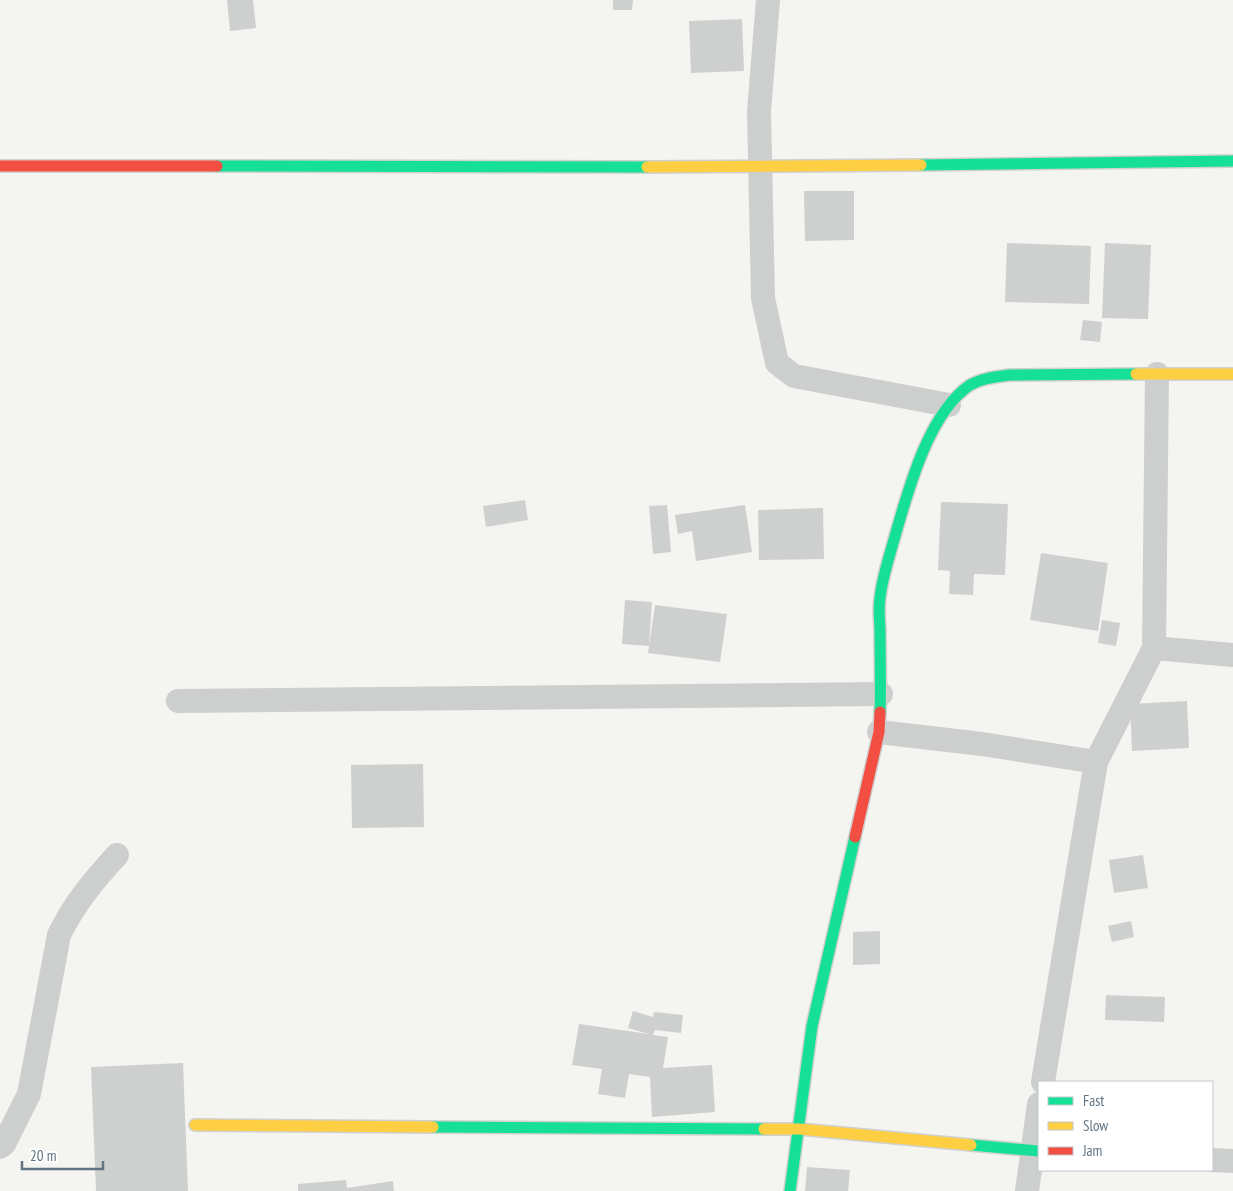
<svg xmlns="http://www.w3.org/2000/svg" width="1233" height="1191" font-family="'PT Sans Narrow',sans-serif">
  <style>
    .building { fill: #cecfcf }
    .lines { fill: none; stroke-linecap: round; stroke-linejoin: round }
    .fast-casing { stroke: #d0d1d1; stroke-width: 14 }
    .slow-casing { stroke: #d0d1d1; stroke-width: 14 }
    .jam-casing { stroke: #d0d1d1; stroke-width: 14 }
    .street { stroke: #cdcece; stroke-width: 24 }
    .fast { stroke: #16e098; stroke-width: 11 }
    .slow { stroke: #ffcf43; stroke-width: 11 }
    .jam { stroke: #f24e42; stroke-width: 11 }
  </style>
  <rect width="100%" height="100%" fill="#f4f4f1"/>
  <g class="building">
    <polygon points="227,0 253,0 256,28 230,31"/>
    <polygon points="613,0 633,0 632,10 613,10"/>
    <polygon points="742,19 744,71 691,73 689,21"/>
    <polygon points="804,191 854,191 854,240 805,241"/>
    <polygon points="1007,243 1091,246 1089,304 1005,302"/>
    <polygon points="1105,243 1151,245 1148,319 1102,318"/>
    <polygon points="1083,320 1102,322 1100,342 1080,340"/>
    <polygon points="525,500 528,520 486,527 483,506"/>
    <polygon points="941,502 1008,504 1005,575 974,574 973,595 949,594 950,571 938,570"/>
    <polygon points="667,505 671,552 653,554 649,506"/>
    <polygon points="745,505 752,552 696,561 692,531 678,534 675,515"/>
    <polygon points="823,508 824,559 759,560 758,510"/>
    <polygon points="1041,553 1108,563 1098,631 1030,620"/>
    <polygon points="625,600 652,602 649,646 622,644"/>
    <polygon points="655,605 727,614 720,662 648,653"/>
    <polygon points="1102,620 1120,623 1116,646 1098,643"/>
    <polygon points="1187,701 1189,748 1132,751 1130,704"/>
    <polygon points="423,764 424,827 352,828 351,765"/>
    <polygon points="1143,855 1148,888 1114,893 1109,860"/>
    <polygon points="1131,921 1134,937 1112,942 1108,926"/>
    <polygon points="880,931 880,964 853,965 853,932"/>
    <polygon points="1106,995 1165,997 1164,1022 1105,1020"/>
    <polygon points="633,1011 653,1017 654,1012 683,1015 681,1033 655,1030 653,1035 668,1037 663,1068 712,1065 715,1112 652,1117 650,1077 629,1074 625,1098 598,1094 602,1069 572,1065 579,1024 649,1034 628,1028"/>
    <polygon points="183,1063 188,1191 96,1191 91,1067"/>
    <polygon points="807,1167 850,1170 848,1191 805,1191"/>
    <polygon points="346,1180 347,1188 393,1181 394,1191 298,1191 298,1184"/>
  </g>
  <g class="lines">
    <defs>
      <g id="fast">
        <polyline points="921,165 1233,161"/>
        <polyline points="217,166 647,167"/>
        <path d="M880,712C881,685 880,659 880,632C880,621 878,610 880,598C882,579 888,561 893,543C907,495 927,414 970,385C982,378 996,377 1010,375L1136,374"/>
        <polyline points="433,1127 764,1129"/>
        <polyline points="971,1145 1039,1151"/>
        <polyline points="790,1191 812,1026 855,837"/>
      </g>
      <g id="slow">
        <polyline points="647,167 921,165"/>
        <polyline points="1136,374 1233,374"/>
        <polyline points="195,1125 433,1127"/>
        <polyline points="764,1129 799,1129 971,1145"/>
      </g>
      <g id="jam">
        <polyline points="0,166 217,166"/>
        <polyline points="855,837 879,732 880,712"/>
      </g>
    </defs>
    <use href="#fast" class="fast-casing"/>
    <use href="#slow" class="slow-casing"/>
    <use href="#jam" class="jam-casing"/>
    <g class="street">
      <polyline points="768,0 759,111 763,298 777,363 794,376 949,405"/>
      <polyline points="1154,648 1233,655"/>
      <polyline points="178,701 881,694"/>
      <polyline points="879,732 982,744 1096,762"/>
      <polyline points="1043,1082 1096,762 1154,648 1157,374"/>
      <path d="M0,1147L4,1144L29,1094L59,935C74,904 94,880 117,855"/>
      <polyline points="1212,1160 1233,1161"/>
      <polyline points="1027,1191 1039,1104"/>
    </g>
    <use href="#fast" class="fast"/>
    <use href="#slow" class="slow"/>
    <use href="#jam" class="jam"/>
  </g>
  <rect x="1038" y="1081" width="175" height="90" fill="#ffffff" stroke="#c0c7cd"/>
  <rect x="1048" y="1097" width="25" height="8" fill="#16e098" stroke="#c0c7cd"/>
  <text x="1083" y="1106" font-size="15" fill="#627482">Fast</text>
  <rect x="1048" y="1122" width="25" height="8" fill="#ffcf43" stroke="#c0c7cd"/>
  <text x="1083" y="1131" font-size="15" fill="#627482">Slow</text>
  <rect x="1048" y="1147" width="25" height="8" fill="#f24e42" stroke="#c0c7cd"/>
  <text x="1083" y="1156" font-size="15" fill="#627482">Jam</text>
  <path d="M22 1161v8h81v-8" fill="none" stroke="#627482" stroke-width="2.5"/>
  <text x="30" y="1161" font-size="15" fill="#627482" stroke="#ffffff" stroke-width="4" paint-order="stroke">20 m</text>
</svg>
